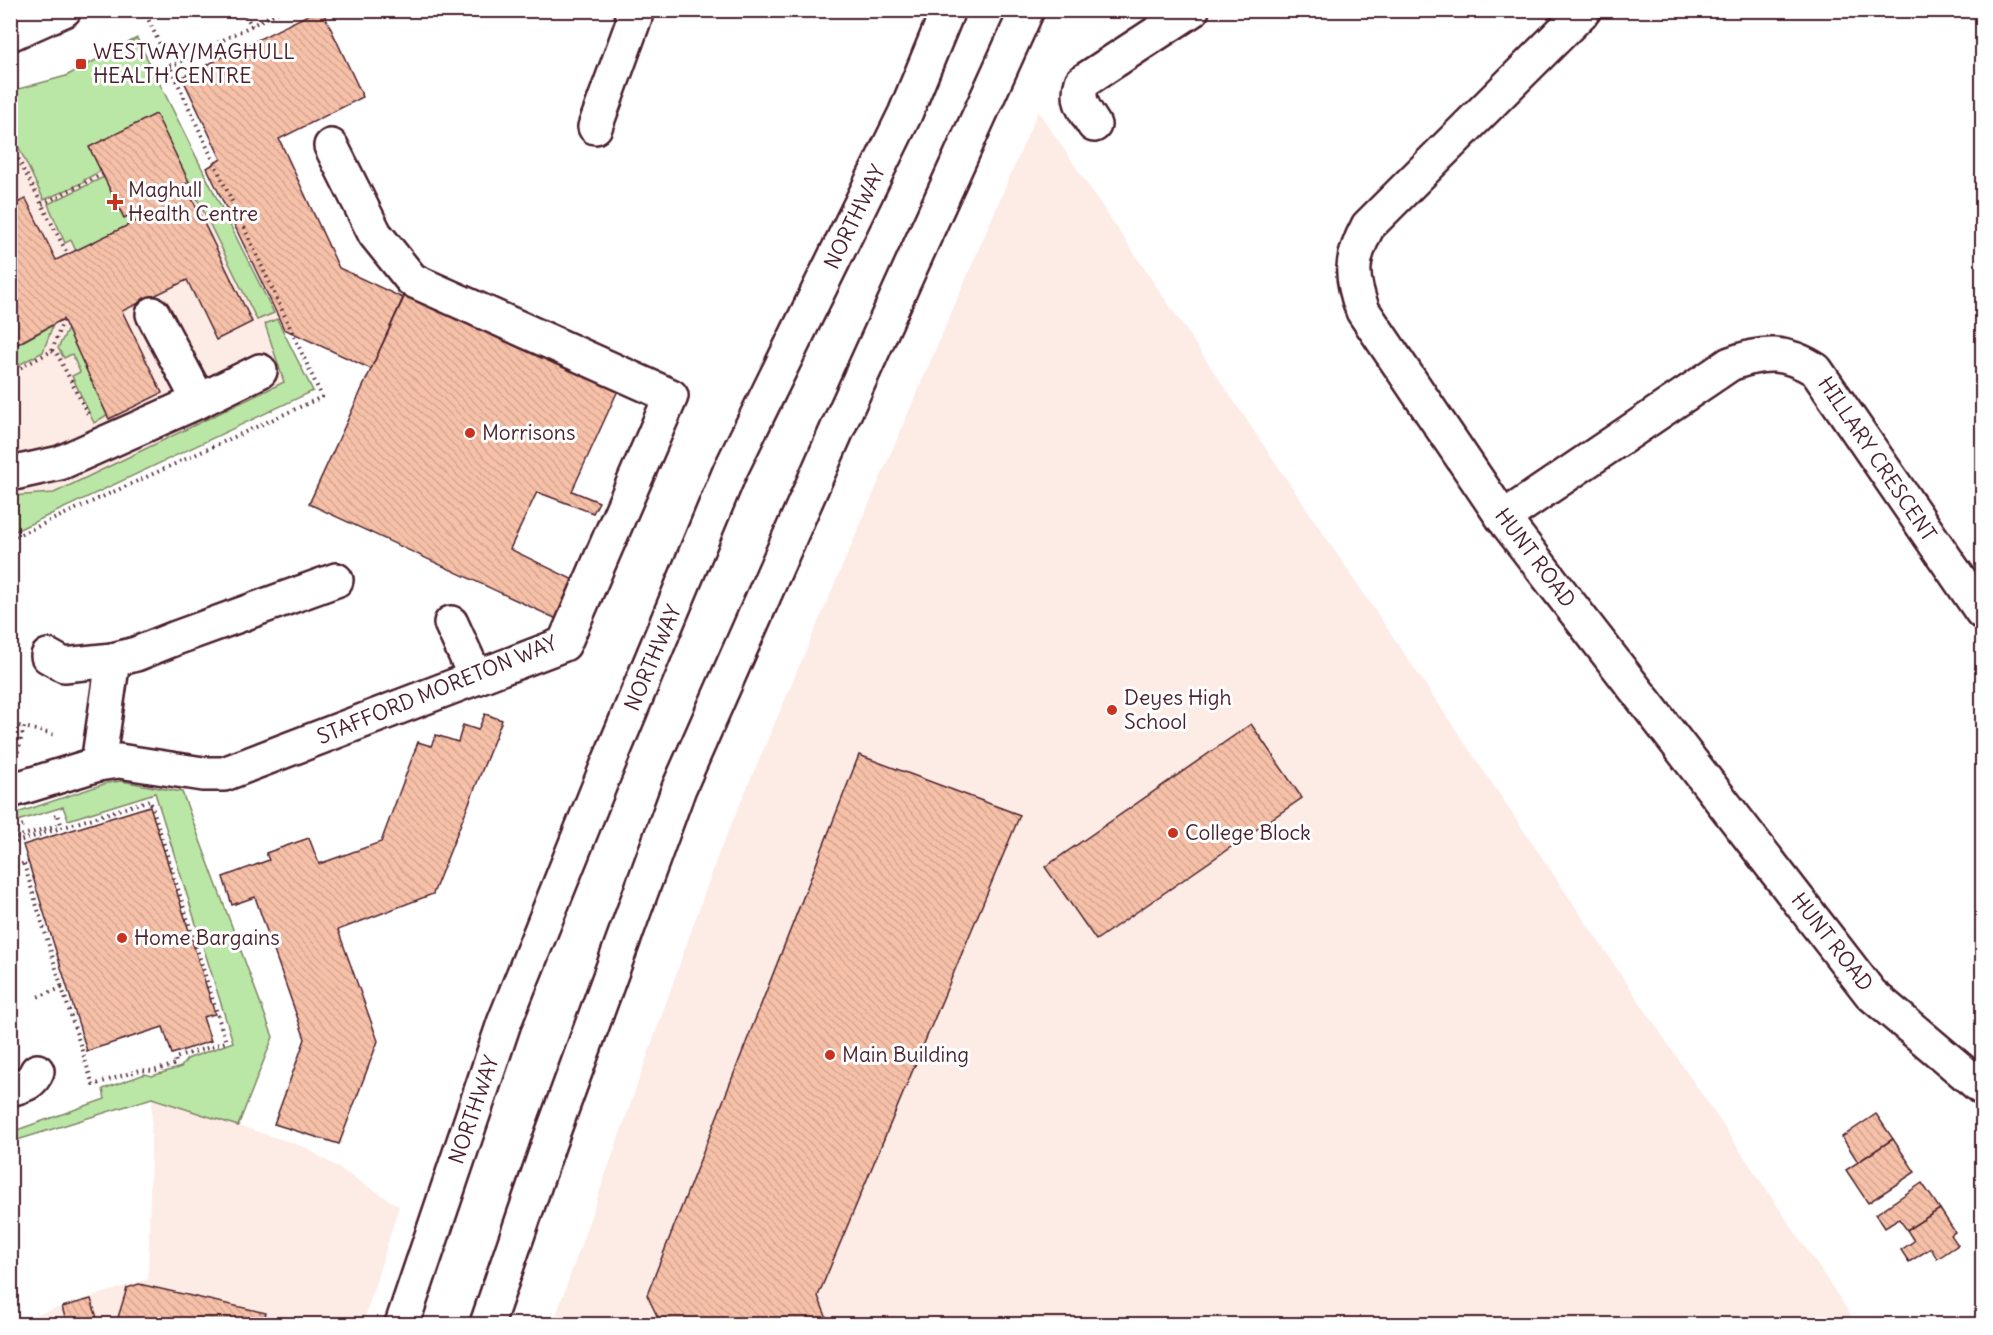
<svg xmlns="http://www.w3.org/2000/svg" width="1993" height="1335" font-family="Delius,sans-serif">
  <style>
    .built { fill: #fcece5 }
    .grass { fill: #bae7a5; stroke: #828368; stroke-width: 1.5 }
    .building { fill: url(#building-back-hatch); stroke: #4a1f2b; stroke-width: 1.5 }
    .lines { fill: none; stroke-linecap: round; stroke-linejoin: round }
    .minor-casing { stroke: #4a1f2b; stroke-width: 38 }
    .major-casing { stroke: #4a1f2b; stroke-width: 38 }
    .highway-casing { stroke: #4a1f2b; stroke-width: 38 }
    .path { stroke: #4a1f2b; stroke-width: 4; stroke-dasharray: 1.5 4.5; stroke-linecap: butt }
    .minor { stroke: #fff; stroke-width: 33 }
    .major { stroke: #fff; stroke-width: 33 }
    .highway { stroke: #fff; stroke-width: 33 }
    .poi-dot { fill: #c8321e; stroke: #fff; stroke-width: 2 }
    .labels { text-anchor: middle; stroke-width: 6; stroke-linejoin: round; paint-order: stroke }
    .poi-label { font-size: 21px; fill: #4a1f2b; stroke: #fff; text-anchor: start }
    .street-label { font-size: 21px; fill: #4a1f2b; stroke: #fff }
  </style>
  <defs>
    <pattern id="building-back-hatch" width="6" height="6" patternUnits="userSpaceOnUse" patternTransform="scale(1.5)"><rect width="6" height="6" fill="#f6c1a8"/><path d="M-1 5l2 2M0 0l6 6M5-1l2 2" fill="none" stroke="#d4a591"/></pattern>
  </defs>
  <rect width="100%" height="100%" fill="#fff"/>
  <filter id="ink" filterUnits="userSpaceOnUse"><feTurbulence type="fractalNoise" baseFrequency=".0167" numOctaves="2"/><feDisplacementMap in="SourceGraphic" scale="12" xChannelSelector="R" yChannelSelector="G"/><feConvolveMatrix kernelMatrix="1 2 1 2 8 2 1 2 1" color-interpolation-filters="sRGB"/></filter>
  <g filter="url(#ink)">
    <g class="built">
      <polygon points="137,38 313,391 11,533 11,91 66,76"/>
      <polygon points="1038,111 1857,1324 553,1324 718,855"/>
      <polygon points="152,1098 305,1147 399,1206 363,1324 11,1324 10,1323 148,1279"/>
    </g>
    <g class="grass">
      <polygon points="137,38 274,313 257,320 156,115 90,147 101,171 84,180 84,182 44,200 11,131 11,91 66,76"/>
      <polygon points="104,177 124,217 135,212 139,220 76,251 71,240 65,243 48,204"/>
      <polygon points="277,319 313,391 11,533 11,496 54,493 284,382 265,324"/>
      <polygon points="53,325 43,352 11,369 11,348"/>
      <polygon points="68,329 107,415 94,423 72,376 80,372 72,354 64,358 58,348"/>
      <polygon points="121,781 182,792 273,1037 238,1126 152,1098 11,1142 11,1132 105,1099 103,1089 145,1074 152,1076 181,1067 187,1059 233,1042 155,793 68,820 63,807 11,823 11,815 107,783"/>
    </g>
    <g class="building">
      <polygon points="318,10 322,10 363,97 279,139 339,268 403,298 371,369 284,329 207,168 221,159 182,77"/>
      <polygon points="156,114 189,182 185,184 252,322 216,340 187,280 122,311 162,393 109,419 63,319 10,348 10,206 26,199 56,260 139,220 135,212 124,218 89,147"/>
      <polygon points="412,280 625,375 572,491 599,502 593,513 537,492 510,549 588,587 572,626 309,504"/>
      <polygon points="485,714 502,720 433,894 338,930 378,1041 339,1144 274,1124 305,1039 255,897 232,905 223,877 269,860 266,853 309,838 319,864 381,842 418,742 431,746 436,735 458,742 463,725 478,730"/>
      <polygon points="1251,724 1302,798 1096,940 1045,867"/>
      <polygon points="859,755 1020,815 818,1296 829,1324 661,1324 647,1295"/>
      <polygon points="150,806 215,1014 203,1017 211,1041 172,1054 163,1027 87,1051 23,845"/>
      <polygon points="1876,1114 1893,1139 1858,1162 1842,1137"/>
      <polygon points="1893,1139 1915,1172 1868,1203 1846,1170"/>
      <polygon points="1922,1183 1940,1209 1907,1230 1899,1219 1885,1228 1876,1214"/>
      <polygon points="1940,1209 1955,1232 1951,1235 1958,1245 1937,1259 1931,1248 1909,1262 1901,1250 1914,1241 1907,1230"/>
      <polygon points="139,1284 266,1313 263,1324 116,1324 127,1288"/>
      <polygon points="91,1299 99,1324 67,1324 62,1307"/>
    </g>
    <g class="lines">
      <defs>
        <g id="minor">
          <path d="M1584,10L1368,226C1350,260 1350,276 1363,311L1503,518L1871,994L1982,1088"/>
          <path d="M1094,125C1084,109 1076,101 1082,82L1192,10"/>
          <polyline points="595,127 635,17 631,10"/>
          <polyline points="153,314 199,401"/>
          <polyline points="10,474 60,463 199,401 260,371"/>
          <path d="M1503,518L1730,364C1763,351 1786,351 1816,370L1982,612"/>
          <polyline points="451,623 476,678"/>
          <polyline points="48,656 64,665 113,660"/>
          <polyline points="98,764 113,660 136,654 176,638 336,580"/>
          <polyline points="10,791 98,764 119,761 203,774 224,774 564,644 671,396 412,280 375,234 331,146"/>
          <path d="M10,1089C23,1085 32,1084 37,1071"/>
        </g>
        <polyline id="major" points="10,34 64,10"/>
        <g id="highway">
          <polyline points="402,1324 504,1023 602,779 730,471 905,114 948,10"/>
          <polyline points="487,1324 549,1143 679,788 844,414 1027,10"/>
        </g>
      </defs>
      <use href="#minor" class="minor-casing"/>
      <use href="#major" class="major-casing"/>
      <use href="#highway" class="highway-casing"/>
      <g class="path">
        <polyline points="242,10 252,26"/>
        <polyline points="170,67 282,10"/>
        <polyline points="10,143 68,255"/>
        <polyline points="42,204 103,174"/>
        <polyline points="52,351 56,352 88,414"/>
        <polyline points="10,373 52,351 63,319"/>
        <polyline points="10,539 322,397 144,10"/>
        <polyline points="13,725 24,727"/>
        <polyline points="18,752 24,727 56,735"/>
        <polyline points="10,829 24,825"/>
        <polyline points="10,839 61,824 58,814 54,816"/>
        <polyline points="10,844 150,800 226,1042 175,1058 176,1064 153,1071 140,1070 93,1085 62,988 37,997"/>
        <polyline points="24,864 62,988"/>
        <polyline points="10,868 28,862"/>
      </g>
      <use href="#minor" class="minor"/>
      <use href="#major" class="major"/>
      <use href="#highway" class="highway"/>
    </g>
  </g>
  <g class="poi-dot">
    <rect x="75" y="58" width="12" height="12" rx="3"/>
    <path d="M112 193h6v6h6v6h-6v6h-6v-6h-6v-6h6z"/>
    <circle cx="470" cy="433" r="6"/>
    <circle cx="1112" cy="710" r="6"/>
    <circle cx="1173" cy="833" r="6"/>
    <circle cx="122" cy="938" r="6"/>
    <circle cx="830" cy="1055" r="6"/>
  </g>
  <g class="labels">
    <g class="poi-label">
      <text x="93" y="59">WESTWAY/MAGHULL<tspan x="93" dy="24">HEALTH CENTRE</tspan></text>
      <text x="128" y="197">Maghull<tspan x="128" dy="24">Health Centre</tspan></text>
      <text x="482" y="440">Morrisons</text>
      <text x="1124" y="705">Deyes High<tspan x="1124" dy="24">School</tspan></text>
      <text x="1185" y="840">College Block</text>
      <text x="134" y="945">Home Bargains</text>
      <text x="842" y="1062">Main Building</text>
    </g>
    <g class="street-label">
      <text transform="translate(855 217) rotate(-64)" y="7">NORTHWAY</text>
      <text transform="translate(1877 459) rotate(56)" y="7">HILLARY CRESCENT</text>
      <text transform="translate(1535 558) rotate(53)" y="7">HUNT ROAD</text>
      <text transform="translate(653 658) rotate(-67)" y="7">NORTHWAY</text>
      <text transform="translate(437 690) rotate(-22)" y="7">STAFFORD MORETON WAY</text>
      <text transform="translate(1832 942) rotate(52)" y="7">HUNT ROAD</text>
      <text transform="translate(474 1110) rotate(-71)" y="7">NORTHWAY</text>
    </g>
  </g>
  <rect width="1993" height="1335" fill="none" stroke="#fff" stroke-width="36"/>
  <rect x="18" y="18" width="1957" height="1299" fill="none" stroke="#4a1f2b" stroke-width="2" filter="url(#ink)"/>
</svg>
